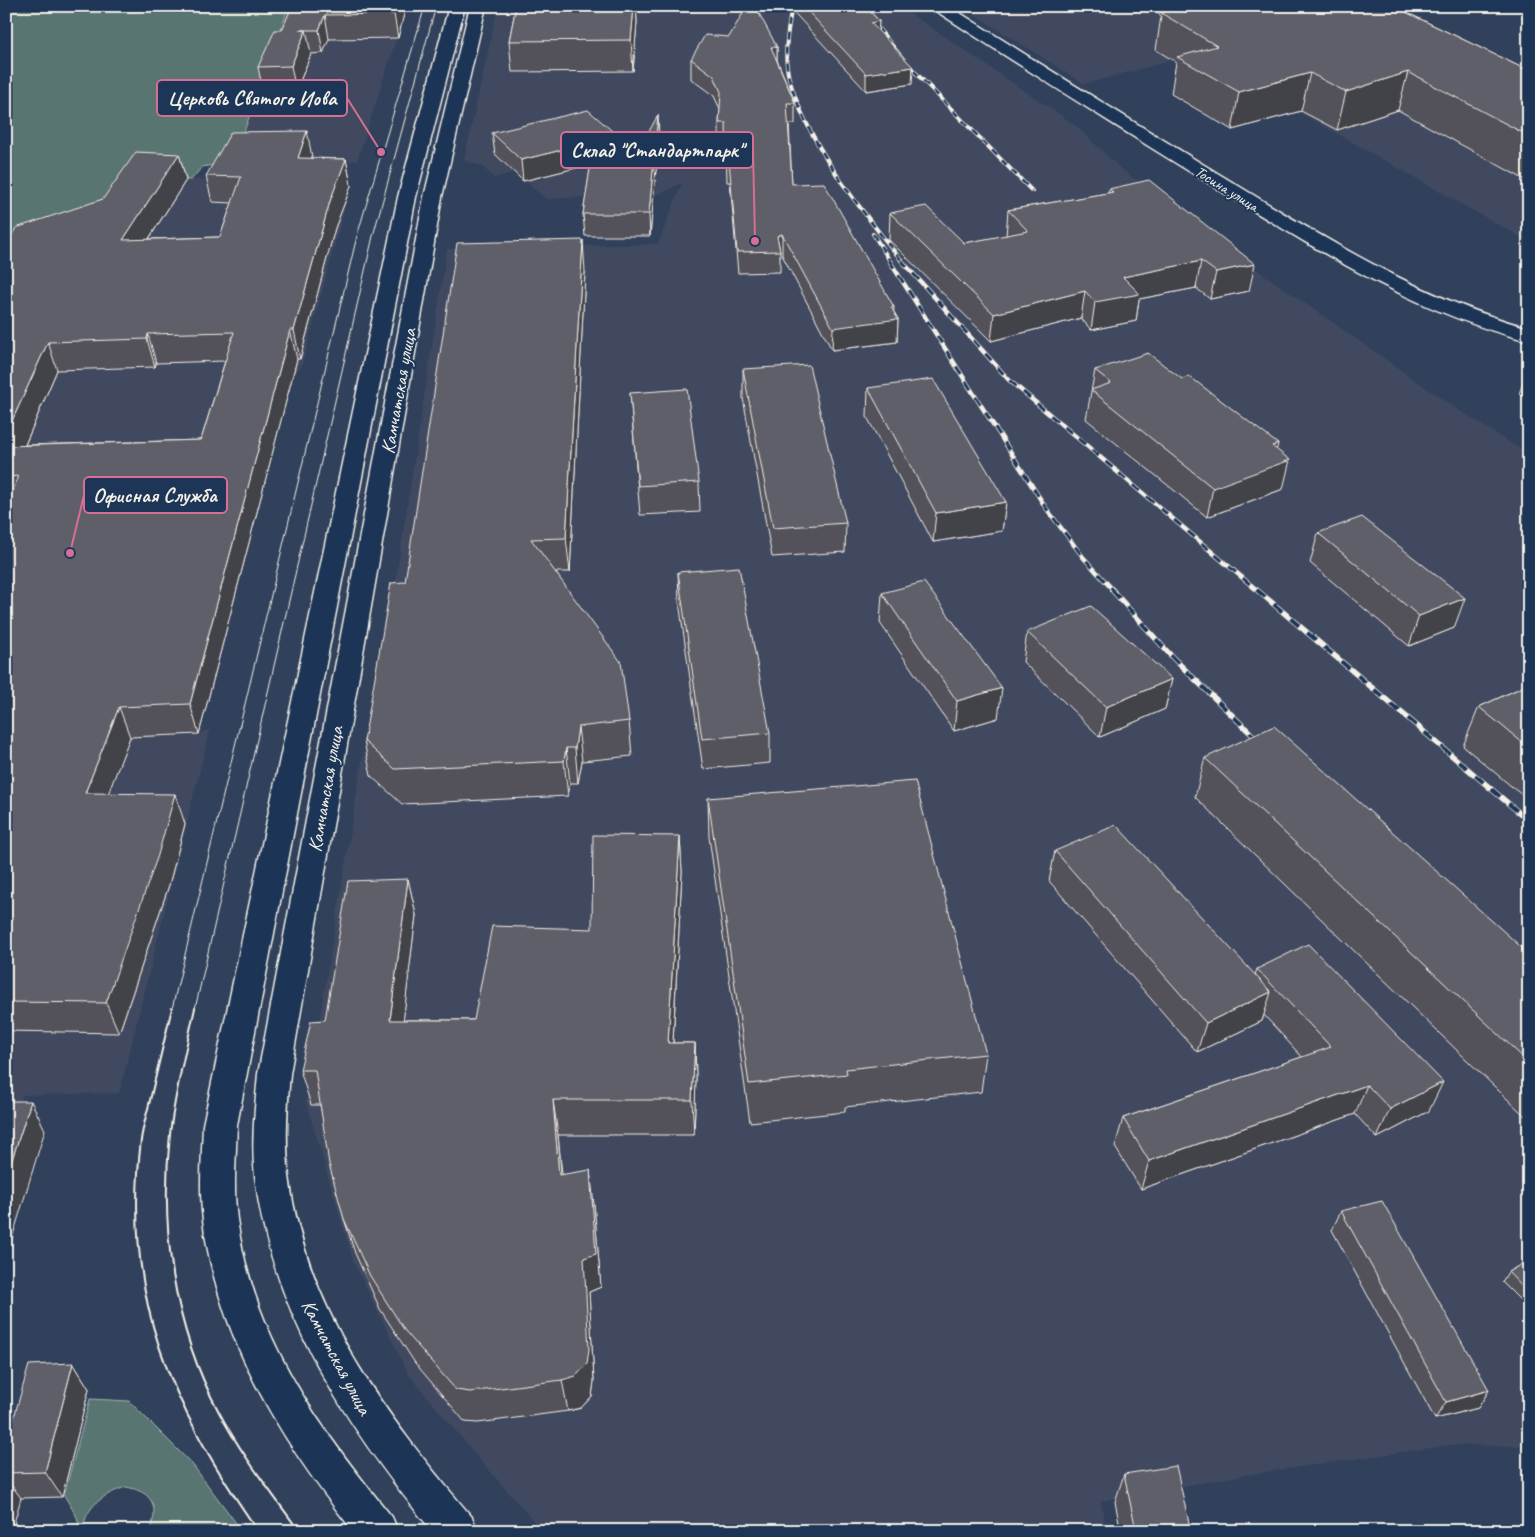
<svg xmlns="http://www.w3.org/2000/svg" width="1535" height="1537" font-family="Caveat,sans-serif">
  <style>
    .built { fill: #3f4a60 }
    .green { fill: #587472; stroke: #a6b2ad }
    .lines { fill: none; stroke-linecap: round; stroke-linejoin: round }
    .minor-casing { stroke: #f4f1e8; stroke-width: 3 }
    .secondary-casing { stroke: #f4f1e8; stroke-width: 3 }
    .minor { fill: #1d3557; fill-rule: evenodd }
    .secondary { fill: #1d3557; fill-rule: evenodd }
    .tram-far1 { stroke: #f4f1e8; stroke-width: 1 }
    .tram { stroke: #f4f1e8; stroke-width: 2 }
    .rail-far2-casing { stroke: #f4f1e8; stroke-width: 4 }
    .rail-far1-casing { stroke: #f4f1e8; stroke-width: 4.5 }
    .rail-casing { stroke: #f4f1e8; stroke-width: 5.5 }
    .rail-far2 { stroke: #1d3557; stroke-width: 2.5; stroke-dasharray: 7; stroke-linecap: butt }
    .rail-far1 { stroke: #1d3557; stroke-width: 3; stroke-dasharray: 9; stroke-linecap: butt }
    .rail { stroke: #1d3557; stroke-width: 4; stroke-dasharray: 11; stroke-linecap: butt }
    .wall { fill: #52515a; stroke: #f4f1e8; fill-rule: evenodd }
    .shaded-wall { fill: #42424a; stroke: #f4f1e8 }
    .building { fill: #5f5e69; stroke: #f4f1e8 }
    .labels { text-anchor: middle; stroke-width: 4; stroke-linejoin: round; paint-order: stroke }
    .far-street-label { font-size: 16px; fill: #f4f1e8; stroke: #1d3557 }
    .street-label { font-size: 20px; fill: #f4f1e8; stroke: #1d3557 }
    .leader { fill: none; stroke: #d66f93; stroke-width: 2 }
    .callout-dot { fill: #d66f93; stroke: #1d3557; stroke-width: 2 }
    .callout { fill: #1d3557; stroke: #d66f93; stroke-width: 2 }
    .callout-label { font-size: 21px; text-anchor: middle; font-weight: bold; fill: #f4f1e8 }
  </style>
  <rect width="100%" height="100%" fill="#31415c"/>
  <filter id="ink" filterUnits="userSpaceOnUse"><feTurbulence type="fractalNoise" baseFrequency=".02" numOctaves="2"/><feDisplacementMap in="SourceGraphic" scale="10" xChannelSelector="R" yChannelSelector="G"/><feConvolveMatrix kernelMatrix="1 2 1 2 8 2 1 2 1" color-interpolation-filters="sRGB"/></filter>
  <g filter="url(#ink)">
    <g class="built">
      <polygon points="289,6 407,6 357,161 233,162"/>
      <polygon points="498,6 899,6 1075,125 1120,168 1212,238 1445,401 1529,455 1529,1446 1449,1445 1232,1477 1101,1501 1106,1531 542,1531 481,1461 409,1375 354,1263 306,1102 362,762 392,604 447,249 658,244 682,183 659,194 546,199 514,172 494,178 482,166 464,160"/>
      <polygon points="961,6 1315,6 1529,114 1529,242 1196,54 1084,84"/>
      <polygon points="132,177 351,185 302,365 291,378 199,734 210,729 119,1093 23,1095 9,1132 6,1132 6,235 95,230"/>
    </g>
    <g class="green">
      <polygon points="6,6 289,6 233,162 202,167 191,180 132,177 95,230 6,235"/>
      <path d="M90,1399L129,1401L192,1464L242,1531H150C159,1506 153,1492 126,1487C104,1494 85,1506 83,1531H80L77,1517L64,1495Z"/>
    </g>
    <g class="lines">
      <defs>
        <path id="minor" d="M934,6H949C1043,66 1137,124 1232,182C1327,240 1420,298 1529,328V341C1416,313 1319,251 1221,191C1125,132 1030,72 936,11Z"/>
        <g id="secondary">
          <path d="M449,6H465L416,197L237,1125C236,1156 233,1188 237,1219C254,1339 318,1426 392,1517L398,1531H353C280,1440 218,1338 203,1220C199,1189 202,1156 203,1125L398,197Z"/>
          <path d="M470,6H486L442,197L290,1074C287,1108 285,1142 289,1176C305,1310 387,1418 472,1517L478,1531H432C348,1429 270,1311 255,1176C251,1142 255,1108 258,1074L424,197Z"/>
        </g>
      </defs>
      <use href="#minor" class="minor-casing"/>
      <use href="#secondary" class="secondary-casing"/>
      <use href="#minor" class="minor"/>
      <use href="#secondary" class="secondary"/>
      <g class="tram-far1">
        <polyline points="172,1009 357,236 425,6"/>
        <polyline points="195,1009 373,236 436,6"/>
      </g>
      <g class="tram">
        <path d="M172,1008C165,1037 158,1066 151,1096C148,1110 143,1125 141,1140C122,1297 170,1405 258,1531"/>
        <path d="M195,1008C186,1049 175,1091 170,1134C160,1229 173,1327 219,1412C241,1454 271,1492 299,1531"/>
      </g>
      <defs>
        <g id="rail-far2">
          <path d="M792,6C788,29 783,54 789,78C807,143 860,209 902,261"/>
          <polyline points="860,6 908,65 1032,191"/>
          <polyline points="873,234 890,261"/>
        </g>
        <g id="rail-far1">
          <polyline points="889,260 1046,508 1083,557 1114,591"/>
          <polyline points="901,260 1009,380 1258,591"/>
        </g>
        <g id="rail">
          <polyline points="1112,590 1174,659 1263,745"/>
          <polyline points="1257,590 1529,821"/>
        </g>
      </defs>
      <use href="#rail-far2" class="rail-far2-casing"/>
      <use href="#rail-far1" class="rail-far1-casing"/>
      <use href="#rail" class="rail-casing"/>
      <use href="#rail-far2" class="rail-far2"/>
      <use href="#rail-far1" class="rail-far1"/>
      <use href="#rail" class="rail"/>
    </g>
    <g class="wall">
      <polygon points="292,6 406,6 398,38 329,39 323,53 311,54 296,91 263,91 258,67 282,30"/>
      <polygon points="516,6 636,6 637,22 633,71 512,72 509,41"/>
      <polygon points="788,6 865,6 879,21 878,31 912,84 866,91"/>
      <polygon points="1152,6 1393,6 1529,71 1529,182 1398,110 1337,130 1301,111 1232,130 1171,94 1176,62 1156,50 1161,16"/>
      <polygon points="777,47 777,60 795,103 795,124 789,124 792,184 894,312 898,319 897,342 832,350 782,255 780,256 780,272 738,273 730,182 727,182 726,144 719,144 719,123 720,109 714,96 691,79 691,59"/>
      <polygon points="492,133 618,136 618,139 636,155 659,136 650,236 585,236 583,214 591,164 523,181 495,154"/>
      <path d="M179,154L186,180L149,239L220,237L232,203L212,202L206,176L312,157V158L346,159L351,186L335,228L300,359H297L199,734L130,737L108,793L185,824L169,885L119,1033L6,1031V245L103,199ZM225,361L201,440L25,445L57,370L155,367L156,363Z"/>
      <polygon points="1109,189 1249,291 1210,299 1196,288 1139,299 1136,321 1091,330 1081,318 991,341 889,240 890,213 964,243 1006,236 1008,210 1108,193"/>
      <polygon points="585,272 570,572 556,572 629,721 632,756 582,761 578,783 570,783 568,796 402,804 371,776 364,741 405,582"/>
      <polygon points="1529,366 1529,400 1519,394"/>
      <polygon points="743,369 846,523 845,552 772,557 743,398"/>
      <polygon points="1095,370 1276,449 1283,489 1207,517 1086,419"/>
      <polygon points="868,388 1006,502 1002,531 933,542 867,417"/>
      <polygon points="630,393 699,482 700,512 640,515"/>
      <polygon points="1318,533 1454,628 1409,646 1310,563"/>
      <polygon points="678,572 770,733 770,763 703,769 679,602"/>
      <polygon points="882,593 998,718 954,731 880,623"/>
      <polygon points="1027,632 1172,679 1165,709 1100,737 1023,662"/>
      <polygon points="1529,684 1529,801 1463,746 1479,707"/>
      <polygon points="1205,758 1529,954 1529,1120 1195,797"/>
      <polygon points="708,798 986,1054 981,1092 845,1107 845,1112 750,1122 709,837"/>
      <polygon points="680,836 682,872 673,1043 695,1043 696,1078 694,1135 558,1135 562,1174 594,1204 601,1287 589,1292 594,1381 592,1396 581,1408 568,1411 478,1423 465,1422 415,1363 380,1309 355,1253 344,1219 320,1105 311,1105 300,1070 325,1020 408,879 416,915 403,1020 474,1020 592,929"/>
      <polygon points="1055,851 1255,975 1257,969 1429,1111 1377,1138 1355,1114 1141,1189 1115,1147 1123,1118 1302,1057 1264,1015 1262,1021 1197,1052 1049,881"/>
      <polygon points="1341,1211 1489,1390 1478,1408 1435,1419 1332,1230"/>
      <polygon points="1529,1260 1529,1309 1502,1282 1508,1272"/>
      <polygon points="73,1363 89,1389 62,1497 21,1498 6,1531 6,1445"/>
      <polygon points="1124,1474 1189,1523 1120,1527 1115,1502"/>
    </g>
    <g class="shaded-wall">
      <polygon points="397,6 406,6 398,38 394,14"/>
      <polygon points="634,6 636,6 637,22 633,71 631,40"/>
      <polygon points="325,15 329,39 323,53 319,30"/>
      <polygon points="879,21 878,38 871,23"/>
      <polygon points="306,30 311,54 296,91 291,66"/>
      <polygon points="771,47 777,47 777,67"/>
      <polygon points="913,67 912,84 866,91 866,74"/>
      <polygon points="1408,72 1398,110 1337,130 1346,92"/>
      <polygon points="1310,73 1301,111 1232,130 1239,92"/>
      <polygon points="658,115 659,136 650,236 649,214"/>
      <polygon points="307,131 312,157 303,184 298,158"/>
      <polygon points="594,142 596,163 523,181 521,160"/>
      <polygon points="179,154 186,180 131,267 123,240"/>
      <polygon points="346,159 351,186 335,228 300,359 294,330 330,201"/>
      <polygon points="782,234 782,255 780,256 780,251 777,236"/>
      <polygon points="583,240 585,272 570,572 566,538"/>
      <polygon points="1201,261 1196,288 1139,299 1136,321 1091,330 1095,302 1123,277"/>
      <polygon points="1255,264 1249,291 1210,299 1216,272"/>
      <polygon points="1085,291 1081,318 991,341 994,314"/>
      <polygon points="891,307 894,307 893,320 898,319 897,342 832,350 833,328"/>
      <polygon points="290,330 297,359 199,734 190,704"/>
      <polygon points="148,334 156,363 155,367 147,339"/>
      <polygon points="48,342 57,370 12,475 6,460 6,434"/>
      <polygon points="1278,444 1272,466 1290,460 1283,489 1207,517 1213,488 1272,446"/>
      <polygon points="1006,502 1002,531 933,542 936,513"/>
      <polygon points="1465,598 1454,628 1409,646 1419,616"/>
      <polygon points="1172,679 1165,709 1100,737 1106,707"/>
      <polygon points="1002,688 998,718 954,731 957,701"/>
      <polygon points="119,707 130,737 97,823 85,793"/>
      <polygon points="578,727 582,761 578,783 575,748"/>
      <polygon points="566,748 570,783 568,796 564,761"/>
      <polygon points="175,794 185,824 169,885 119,1033 106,1003"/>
      <polygon points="680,836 682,872 671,1078 668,1043"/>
      <polygon points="408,879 416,915 399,1056 390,1020"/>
      <polygon points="1271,992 1262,1021 1197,1052 1206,1023"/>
      <polygon points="695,1043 696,1078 694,1135 692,1100"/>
      <polygon points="1443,1082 1429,1111 1377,1138 1390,1109"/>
      <polygon points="1367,1085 1355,1114 1141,1189 1149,1161"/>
      <polygon points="553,1100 558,1135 564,1209 559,1175"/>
      <polygon points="31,1101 45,1130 6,1258 6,1178"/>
      <polygon points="590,1170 594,1204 601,1287 589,1292 594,1381 592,1396 581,1408 568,1411 562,1380 584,1258"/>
      <polygon points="73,1363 89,1389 62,1497 45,1472"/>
      <polygon points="1489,1390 1478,1408 1435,1419 1446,1402"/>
      <polygon points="6,1478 21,1498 12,1531 6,1531"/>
    </g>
    <g class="building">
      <polygon points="292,6 397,6 394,14 325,15 319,30 299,30 306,30 291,66 258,67 275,30 282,30"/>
      <polygon points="516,6 634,6 631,40 509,41"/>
      <polygon points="747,6 755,6 777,47 771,47 795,103 787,103 792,184 824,183 894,307 891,307 898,319 833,328 782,234 777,236 780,251 737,252 729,161 727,161 726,123 719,123 721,92 714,76 691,59 705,35 729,37"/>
      <polygon points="803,6 865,6 879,21 871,23 913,67 866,74"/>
      <polygon points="1192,6 1393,6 1529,71 1529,136 1408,72 1346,92 1310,73 1239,92 1177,57 1217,46 1161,13"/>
      <polygon points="588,110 618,136 615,137 636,155 658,115 649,214 583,214 594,142 521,160 492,133"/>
      <polygon points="307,131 298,158 346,159 330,201 294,330 290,330 190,704 119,707 85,793 175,794 158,855 106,1003 6,1002 6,505 19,476 6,477 6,446 201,440 234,332 148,334 147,339 48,342 6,434 6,245 16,228 103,199 136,152 179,154 123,240 220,237 241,177 206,176 231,132"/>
      <polygon points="1149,180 1255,264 1216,272 1201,261 1123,277 1140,294 1095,302 1085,291 994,314 890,213 926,206 964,243 1028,231 1008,210 1113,192 1109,189"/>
      <polygon points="583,240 566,538 531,539 621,662 629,721 578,727 575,748 566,748 564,761 395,769 364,741 391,583 405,582 457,243"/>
      <polygon points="1148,353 1182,379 1189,376 1278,444 1272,446 1290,460 1213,488 1091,390 1111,383 1095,370"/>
      <polygon points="809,365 846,523 773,528 743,369"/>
      <polygon points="933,379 1006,502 936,513 868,388"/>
      <polygon points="687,389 699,482 638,486 630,393"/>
      <polygon points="1362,517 1465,598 1419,616 1318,533"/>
      <polygon points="739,567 770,733 702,739 678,572"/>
      <polygon points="924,582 1002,688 957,701 882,593"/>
      <polygon points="1091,606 1172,679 1106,707 1027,632"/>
      <polygon points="1529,684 1529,748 1479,707"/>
      <polygon points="1274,726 1529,954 1529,1063 1205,758"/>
      <polygon points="915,781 986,1054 846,1069 847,1074 749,1084 708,798"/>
      <polygon points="1116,825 1271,992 1206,1023 1055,851"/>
      <polygon points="593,835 680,836 668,1043 695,1043 692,1100 553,1100 559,1175 590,1170 596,1254 584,1258 589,1349 587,1364 576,1376 562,1380 470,1392 456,1390 405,1331 370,1276 344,1219 329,1164 315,1070 300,1070 311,1021 325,1020 348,881 408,879 390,1020 474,1020 492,926 592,929"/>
      <polygon points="1308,944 1443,1082 1390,1109 1367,1085 1149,1161 1123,1118 1331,1047 1257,969"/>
      <polygon points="6,1101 31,1101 6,1178"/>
      <polygon points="1382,1201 1489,1390 1446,1402 1341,1211"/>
      <polygon points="1529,1260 1529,1294 1508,1272"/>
      <polygon points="73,1363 45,1472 6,1473 6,1445 29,1365"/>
      <polygon points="1176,1466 1189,1523 1192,1531 1083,1531 1135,1525 1124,1474"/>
    </g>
  </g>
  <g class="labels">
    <g class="far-street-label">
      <text transform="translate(1227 188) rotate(32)" y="6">Тосина улица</text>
    </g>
    <g class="street-label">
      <text transform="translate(398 391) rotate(-80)" y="7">Камчатская улица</text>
      <text transform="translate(325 789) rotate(-80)" y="7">Камчатская улица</text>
      <text transform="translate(337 1357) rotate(62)" y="7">Камчатская улица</text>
    </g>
  </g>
  <path class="leader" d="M381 152L347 98M755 241L753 150M70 553L84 495"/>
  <g class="callout-dot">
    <circle cx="381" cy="152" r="5"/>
    <circle cx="755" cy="241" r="5"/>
    <circle cx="70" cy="553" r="5"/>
  </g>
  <g class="callout">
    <rect x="157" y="80" width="190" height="36" rx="5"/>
    <rect x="561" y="132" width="192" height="36" rx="5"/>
    <rect x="84" y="477" width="143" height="36" rx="5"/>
  </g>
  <g class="callout-label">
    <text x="252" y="105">Церковь Святого Иова</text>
    <text x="657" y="157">Склад "Стандартпарк"</text>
    <text x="155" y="502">Офисная Служба</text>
  </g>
  <rect width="1535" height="1537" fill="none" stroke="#1d3557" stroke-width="25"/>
  <rect x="12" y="12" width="1510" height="1512" fill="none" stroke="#f4f1e8" stroke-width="2" filter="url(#ink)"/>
</svg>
